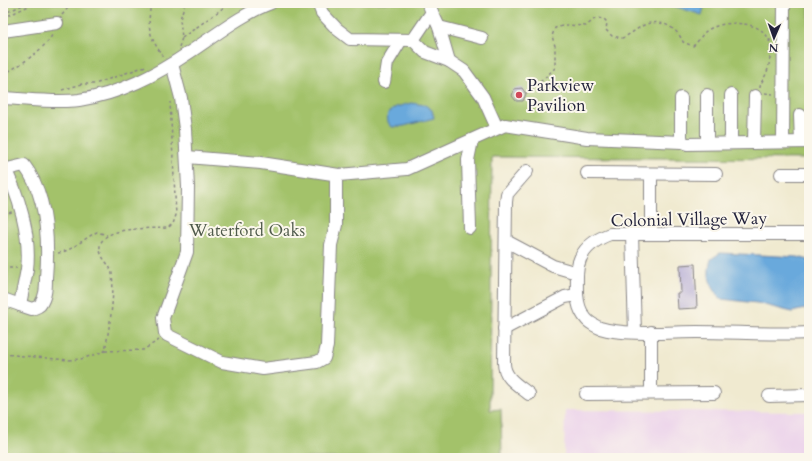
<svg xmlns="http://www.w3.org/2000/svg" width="812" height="461" font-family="Cardo,serif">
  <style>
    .built { fill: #ebd1eb }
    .green { fill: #a3c26a; stroke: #627252 }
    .water { fill: #69a9dc; stroke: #46668c }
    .building { fill: #aaa1d1 }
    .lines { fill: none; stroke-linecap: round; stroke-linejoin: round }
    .minor-casing { stroke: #898686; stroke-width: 14 }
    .path { stroke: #898686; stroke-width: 1.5; stroke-dasharray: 3 3; stroke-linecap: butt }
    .minor { stroke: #fff; stroke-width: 12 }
    .poi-dot { fill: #d1495b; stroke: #fbf7ec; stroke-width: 1.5 }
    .labels { text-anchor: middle; stroke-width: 4; stroke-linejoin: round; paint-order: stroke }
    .poi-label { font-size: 17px; fill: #22223b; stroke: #fbf7ec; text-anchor: start }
    .street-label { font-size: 17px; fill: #22223b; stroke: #fbf7ec }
    .park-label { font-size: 17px; fill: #4f5a4b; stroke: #fbf7ec }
  </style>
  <rect width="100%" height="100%" fill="#fbf7ec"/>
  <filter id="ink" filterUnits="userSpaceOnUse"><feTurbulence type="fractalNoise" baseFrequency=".025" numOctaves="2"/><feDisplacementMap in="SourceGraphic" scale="8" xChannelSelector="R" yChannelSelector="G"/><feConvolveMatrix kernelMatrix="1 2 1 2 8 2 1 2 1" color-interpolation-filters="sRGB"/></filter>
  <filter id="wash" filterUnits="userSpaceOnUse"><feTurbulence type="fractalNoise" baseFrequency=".012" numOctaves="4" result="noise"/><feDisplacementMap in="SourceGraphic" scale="16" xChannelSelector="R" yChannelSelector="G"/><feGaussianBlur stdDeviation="0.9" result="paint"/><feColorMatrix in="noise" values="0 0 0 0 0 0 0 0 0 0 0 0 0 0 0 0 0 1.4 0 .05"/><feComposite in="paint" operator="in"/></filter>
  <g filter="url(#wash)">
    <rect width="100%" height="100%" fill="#f0ead0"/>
    <polygon class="built" points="565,410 809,412 809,458 564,458"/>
    <polygon class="green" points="3,3 809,3 809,159 492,157 490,410 501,409 502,458 3,458"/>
    <g class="water">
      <polygon points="637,3 705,3 702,15 664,3"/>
      <path d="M411,103L425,105L432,110L434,118L404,126L392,127C387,123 387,119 388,113L396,107Z"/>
      <path d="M720,253L798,257L809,260V308L792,312L757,303L721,299C710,285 706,277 711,259Z"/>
    </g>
    <g id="blocks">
      <g class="building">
        <polygon points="522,88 526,94 523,101 516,101 512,96 514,89"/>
        <polygon points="695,264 697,308 678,309 677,293 681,293 680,265"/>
      </g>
    </g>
  </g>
  <g filter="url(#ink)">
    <use href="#blocks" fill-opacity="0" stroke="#898686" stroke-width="1"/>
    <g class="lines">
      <defs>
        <g id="minor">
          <polyline points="318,3 322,13 337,29 350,39 413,40"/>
          <polyline points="428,3 432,12 413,40 425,52 449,61 464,71 483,97 497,128"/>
          <polyline points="432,12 439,27 449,61"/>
          <polyline points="439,27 482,38"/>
          <polyline points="3,31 57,23"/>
          <polyline points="172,64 181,98 185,129 188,187 187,252 163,318 165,333 167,335 222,362 263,369 317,362 324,358 327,346 331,245 336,225 336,175"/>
          <polyline points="384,82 387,63 401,40"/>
          <polyline points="707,95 707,143"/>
          <polyline points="731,95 731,143"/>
          <path d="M3,98C28,99 54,103 79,100C120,94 156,75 190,52C216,35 242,14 271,3"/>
          <polyline points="681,98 681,136 682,142 687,144 809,142"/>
          <polyline points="800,115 801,142"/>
          <polyline points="754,142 755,96"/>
          <polyline points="783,142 784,3"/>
          <polyline points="187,157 261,163 339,175 407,169 505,125 587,138 682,142"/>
          <path d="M3,166C19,193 31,237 27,269C25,281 22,293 20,305L3,299"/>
          <path d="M3,170L24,165C47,195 49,241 46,278C46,287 46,297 40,305C38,307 34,308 32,309L20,305"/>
          <path d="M527,171L507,194L506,202L504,363C504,378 518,385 529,394"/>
          <polyline points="587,173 716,174"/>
          <polyline points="781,174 809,174"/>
          <polyline points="470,228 468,160 472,140"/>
          <polyline points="632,234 635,332"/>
          <polyline points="651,234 651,174"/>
          <path d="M809,234H610C591,241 577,253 577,275C577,291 575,307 587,320C590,323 597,327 600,328C626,336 670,332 697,332C734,332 772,335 809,333"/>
          <polyline points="506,241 553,266 577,273"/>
          <polyline points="504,329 565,297 577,295"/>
          <polyline points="651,393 651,332"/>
          <polyline points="586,394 714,393"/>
          <polyline points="769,396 809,395"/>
        </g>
      </defs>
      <use href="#minor" class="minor-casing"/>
      <g class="path">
        <path d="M151,3C147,29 149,36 164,58"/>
        <polyline points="3,14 27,3"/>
        <polyline points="62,15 72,3"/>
        <polyline points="3,18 35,3"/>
        <polyline points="182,38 230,3"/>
        <polyline points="769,42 773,35"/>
        <polyline points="179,47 182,38 180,19 185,3"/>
        <path d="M3,74C17,68 46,48 52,35"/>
        <polyline points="62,90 82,84 95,84 146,66"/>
        <path d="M526,93L535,87L555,68V46L552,36L555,28L566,25L586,26L596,18L604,19L607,22L606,30L612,36L622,38C630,35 636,29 644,25C660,18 677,27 683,42L693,46C698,42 701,36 705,32C720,19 765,19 770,43C771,52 770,66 766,74C764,79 760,83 760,88"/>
        <polyline points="765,93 773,94"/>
        <polyline points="3,214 12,212"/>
        <path d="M58,253C72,251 83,239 97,232L107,235"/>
        <polyline points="3,268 17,268"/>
        <polyline points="105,351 143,350 159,340"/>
        <path d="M3,354L68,360L81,359L105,351C109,327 115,300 112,274C111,265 101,259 100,250C97,225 151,229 167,228L173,224L176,215L170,102"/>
      </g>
      <use href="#minor" class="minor"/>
    </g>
  </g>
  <circle class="poi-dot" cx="519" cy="95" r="4"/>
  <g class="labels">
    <g class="poi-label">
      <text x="527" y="91">Parkview<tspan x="527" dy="20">Pavilion</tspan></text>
    </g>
    <g class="street-label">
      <text transform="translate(689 219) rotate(-1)" y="6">Colonial Village Way</text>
    </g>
    <g class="park-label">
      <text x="247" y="236">Waterford Oaks</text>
    </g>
  </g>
  <rect width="812" height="461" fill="none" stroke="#fbf7ec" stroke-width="16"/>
  <g transform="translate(774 38) rotate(182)" stroke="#fbf7ec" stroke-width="3" paint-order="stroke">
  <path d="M0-3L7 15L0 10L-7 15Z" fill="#22223b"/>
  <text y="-6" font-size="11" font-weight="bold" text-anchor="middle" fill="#22223b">N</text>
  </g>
</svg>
